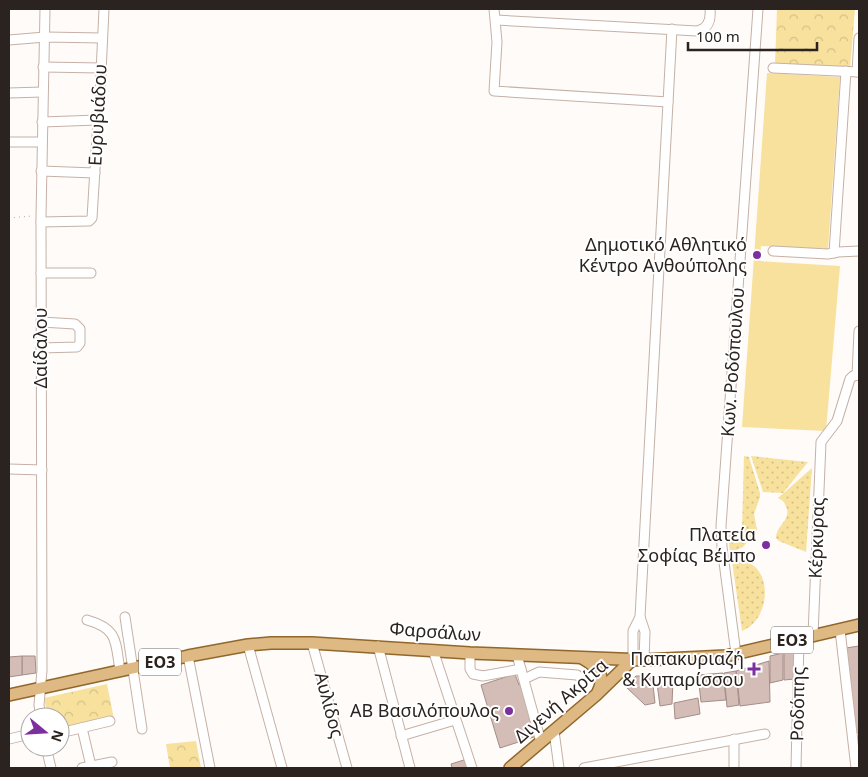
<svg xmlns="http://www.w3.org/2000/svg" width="868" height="777" font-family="'Noto Sans',sans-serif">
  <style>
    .grass { fill: url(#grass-dots) }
    .park { fill: url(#park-crowns) }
    .garden { fill: #f7e19d }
    .building { fill: #d4bcb7; stroke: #a48d88 }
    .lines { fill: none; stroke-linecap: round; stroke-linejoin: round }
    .minor-casing { stroke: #c5b1a6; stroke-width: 11 }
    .major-casing { stroke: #91672b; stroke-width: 14 }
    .path { stroke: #b1aca8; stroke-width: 1; stroke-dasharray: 1 4; stroke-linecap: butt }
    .minor { stroke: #fff; stroke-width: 9 }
    .major { stroke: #deb984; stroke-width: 11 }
    .poi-dot { fill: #7d2fa0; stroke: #fff; stroke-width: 2 }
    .labels { text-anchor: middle; stroke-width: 4; stroke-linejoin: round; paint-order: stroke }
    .shield { fill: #fff; stroke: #6b6562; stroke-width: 1 }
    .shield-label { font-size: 16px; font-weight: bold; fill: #2b231f }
    .street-label { font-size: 18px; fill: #2b231f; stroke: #fff }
    .poi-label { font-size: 18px; fill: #2b231f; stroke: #fff; text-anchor: end }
  </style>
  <defs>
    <pattern id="grass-dots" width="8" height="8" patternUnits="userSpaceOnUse" patternTransform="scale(1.25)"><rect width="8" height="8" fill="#f7e19d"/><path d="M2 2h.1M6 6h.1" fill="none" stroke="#d4c187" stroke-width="1.8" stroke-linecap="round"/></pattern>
    <pattern id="park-crowns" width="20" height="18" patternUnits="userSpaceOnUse" patternTransform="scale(1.25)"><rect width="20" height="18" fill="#f7e19d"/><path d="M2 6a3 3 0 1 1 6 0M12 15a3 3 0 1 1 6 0" fill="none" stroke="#d4c187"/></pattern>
  </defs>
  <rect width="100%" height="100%" fill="#fffbf8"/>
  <g class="grass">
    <polygon points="744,456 749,457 760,493 760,497 754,514 757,530 743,547 730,553 728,535 742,531"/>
    <polygon points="751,456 808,462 783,493 763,492"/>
    <path d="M812,468L806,552L779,541L776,538C776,523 796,520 783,501L778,498Z"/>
    <path d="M732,561C774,555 774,619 742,631Z"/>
  </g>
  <g class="park">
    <polygon points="777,9 855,9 850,69 775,65"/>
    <polygon points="107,684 114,719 60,731 60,717 48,717 44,698"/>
    <polygon points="196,741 201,768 170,768 166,744"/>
  </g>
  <polygon class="garden" points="767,73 840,77 828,249 761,246 760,261 840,266 826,431 742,427"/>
  <g class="building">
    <polygon points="859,646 859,732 856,733 846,648"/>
    <polygon points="795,652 795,679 784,680 784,653"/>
    <polygon points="783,653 783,680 770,683 770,656"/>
    <polygon points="22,656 35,656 36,673 22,675"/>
    <polygon points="22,656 22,675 9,677 9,657"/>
    <polygon points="769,661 770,702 740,706 736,671"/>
    <polygon points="736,671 739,705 727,707 724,673"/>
    <polygon points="723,673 726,700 701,702 698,675"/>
    <polygon points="515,674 519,685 521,684 537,736 500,748 481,685"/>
    <polygon points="636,676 652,676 655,703 645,705 625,686"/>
    <polygon points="673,681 672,704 660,706 657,683"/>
    <polygon points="698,698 700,714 675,719 674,703"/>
    <polygon points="467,759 470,768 452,768 451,764"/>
  </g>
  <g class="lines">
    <defs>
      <g id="minor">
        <polyline points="494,9 497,42 494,91 668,102"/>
        <path d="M496,20L697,31C709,29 711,19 710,9"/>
        <polyline points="9,40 45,37 102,38"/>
        <polyline points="43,67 101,68"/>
        <polyline points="773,68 859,72"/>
        <polyline points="857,72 859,38"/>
        <polyline points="9,93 42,92"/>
        <polyline points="100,94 104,9"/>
        <polyline points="9,142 41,142"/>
        <polyline points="41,171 95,173"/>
        <polyline points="41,222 89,221 92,218 98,120 42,122"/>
        <polyline points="773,251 828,254 838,252 859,251"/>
        <polyline points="834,253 846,71"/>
        <polyline points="41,273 91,273"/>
        <polyline points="41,322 75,324 80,329 80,343 77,347 41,348"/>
        <polyline points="857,375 859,331"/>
        <polyline points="9,469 42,470"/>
        <polyline points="125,617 142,729"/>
        <polyline points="640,617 645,632 644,660"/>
        <path d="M87,620C119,629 115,642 120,670"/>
        <polyline points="840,630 856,768"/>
        <polyline points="813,635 821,442 837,421 850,379 853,376 859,375"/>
        <polyline points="312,643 347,768"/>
        <polyline points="248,645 282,768"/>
        <polyline points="378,646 410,768"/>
        <polyline points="433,650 472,768"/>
        <polyline points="470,653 470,669 473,674 483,676 521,669"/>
        <polyline points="736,654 722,547 721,526 758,9"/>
        <polyline points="517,655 541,742"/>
        <polyline points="188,656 210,768"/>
        <polyline points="633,659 633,631 640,617 672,29"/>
        <polyline points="524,679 539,672 577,675 581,678 582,682"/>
        <polyline points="41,717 39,705 42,670 41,217 45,9"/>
        <polyline points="82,728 91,766"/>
        <polyline points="554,731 559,768"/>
        <polyline points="60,733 110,721"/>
        <polyline points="401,736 455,720"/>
        <polyline points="9,739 30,734"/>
        <polyline points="46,747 51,768"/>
        <polyline points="82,768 112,762"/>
        <polyline points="584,768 765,734"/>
        <polyline points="734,768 734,739"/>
        <polyline points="796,768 799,639"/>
      </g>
      <g id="major">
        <path d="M582,658C596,666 607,675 598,692"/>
        <polyline points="9,695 188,656 248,645 271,643 312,643 470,653 644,660 726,656 859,625"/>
        <polyline points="510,768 596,695 633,659"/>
      </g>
    </defs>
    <use href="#minor" class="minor-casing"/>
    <use href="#major" class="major-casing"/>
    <g class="path">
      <polyline points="99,110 99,102"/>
      <polyline points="9,218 32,216"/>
    </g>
    <use href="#minor" class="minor"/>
    <use href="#major" class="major"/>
  </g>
  <g class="poi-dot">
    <circle cx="757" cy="255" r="5"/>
    <circle cx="766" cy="545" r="5"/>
    <path d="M751.5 661.5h5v5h5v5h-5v5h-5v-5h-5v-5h5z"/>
    <circle cx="509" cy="711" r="5"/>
  </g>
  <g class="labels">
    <g class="shield">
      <rect x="771" y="626.5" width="42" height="27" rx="4"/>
      <rect x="139" y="648.5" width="42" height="27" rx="4"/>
    </g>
    <g class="shield-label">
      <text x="792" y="646">ΕΟ3</text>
      <text x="160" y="668">ΕΟ3</text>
    </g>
    <g class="street-label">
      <text transform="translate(98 115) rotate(-87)" y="6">Ευρυβιάδου</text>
      <text transform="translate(41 348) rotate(-90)" y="6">Δαίδαλου</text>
      <text transform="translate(733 362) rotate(-86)" y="6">Κων. Ροδόπουλου</text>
      <text transform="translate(817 538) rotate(-88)" y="6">Κέρκυρας</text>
      <text transform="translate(435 632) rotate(4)" y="6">Φαρσάλων</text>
      <text transform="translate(561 701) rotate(-41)" y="6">Διγενή Ακρίτα</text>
      <text transform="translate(798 704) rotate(-89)" y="6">Ροδόπης</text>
      <text transform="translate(329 705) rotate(75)" y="6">Αυλίδος</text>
    </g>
    <g class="poi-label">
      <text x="747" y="251">Δημοτικό Αθλητικό<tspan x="747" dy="21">Κέντρο Ανθούπολης</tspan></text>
      <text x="756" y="541">Πλατεία<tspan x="756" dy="21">Σοφίας Βέμπο</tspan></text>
      <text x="744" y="665">Παπακυριαζή<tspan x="744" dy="21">&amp; Κυπαρίσσου</tspan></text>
      <text x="499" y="717">ΑΒ Βασιλόπουλος</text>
    </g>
  </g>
  <rect width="868" height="777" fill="none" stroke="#2b231f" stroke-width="20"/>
  <g transform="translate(45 732) rotate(108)"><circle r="24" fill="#ffffff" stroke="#aaa7a5"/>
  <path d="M0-4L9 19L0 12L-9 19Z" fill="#7d2fa0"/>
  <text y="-8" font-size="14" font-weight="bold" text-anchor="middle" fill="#2b231f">N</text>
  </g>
  <path d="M688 42v8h129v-8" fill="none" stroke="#2b231f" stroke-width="2.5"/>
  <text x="696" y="42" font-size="15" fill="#2b231f" stroke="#ffffff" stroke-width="4" paint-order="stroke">100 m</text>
</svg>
